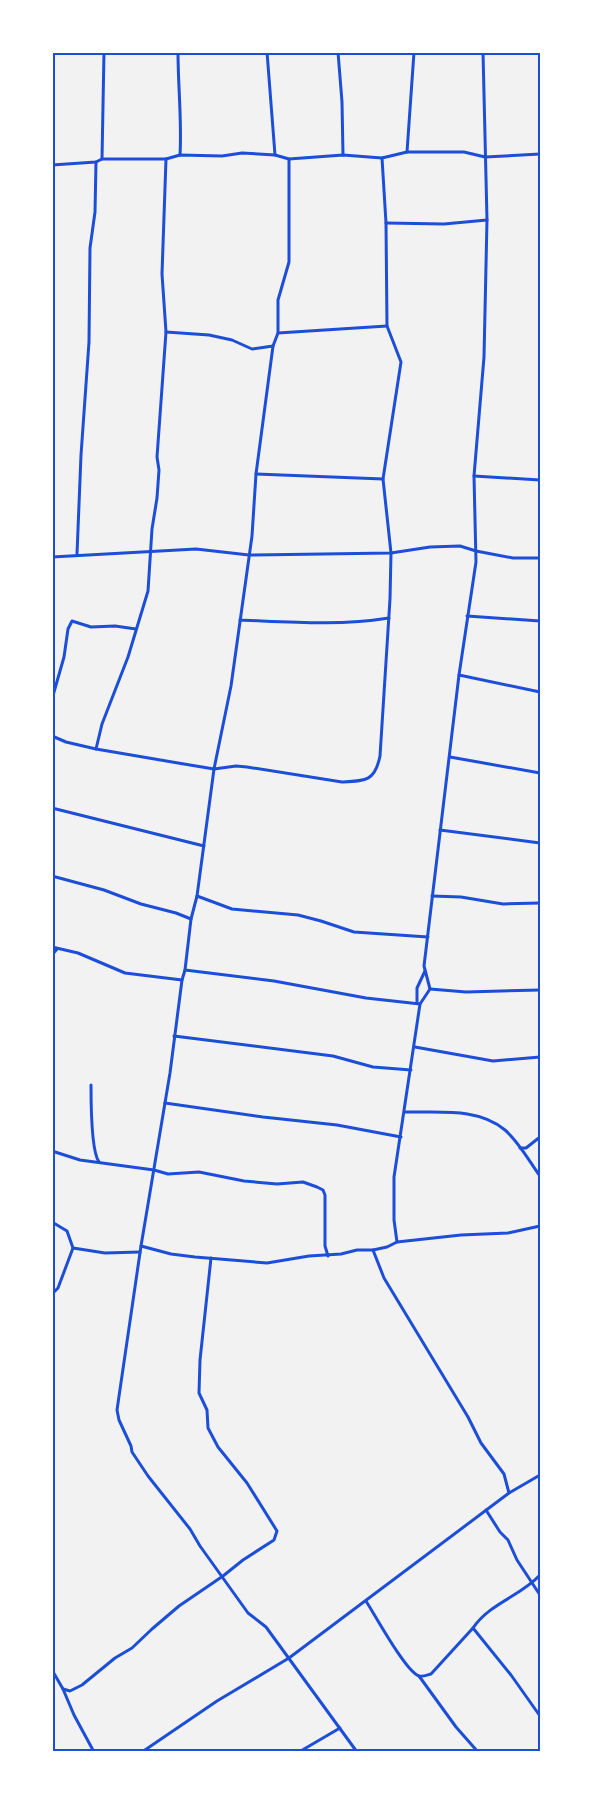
<svg xmlns="http://www.w3.org/2000/svg" width="593" height="1804" font-family="'Noto Sans',sans-serif">
  <style>
    .lines { fill: none; stroke-linecap: round; stroke-linejoin: round }
    .minor { stroke: #1d4ed8; stroke-width: 3 }
    .neatline { fill: none; stroke: #1d4ed8; stroke-width: 2 }
  </style>
  <rect width="100%" height="100%" fill="#f2f2f2"/>
  <g class="lines">
    <g class="minor">
      <path d="M178,52C178,87 182,121 180,155"/>
      <polyline points="267,52 275,155"/>
      <polyline points="338,52 342,102 343,155"/>
      <polyline points="407,152 414,52"/>
      <polyline points="102,159 104,52"/>
      <polyline points="289,159 289,262 278,300 278,333 273,346 256,474 252,536 231,686 214,769 197,896 191,919 185,970 182,980 170,1073 141,1246 171,1254 195,1257 267,1263 309,1256 341,1254 357,1250 373,1250 387,1247 397,1242 461,1235 508,1233 540,1226"/>
      <polyline points="52,165 96,162 102,159 166,159 180,155 222,156 242,153 275,155 289,159 343,155 382,158 407,152 464,152 485,157 540,154"/>
      <polyline points="386,223 444,224 487,220"/>
      <polyline points="166,332 209,335 232,340 252,349 273,346"/>
      <polyline points="278,333 387,326"/>
      <polyline points="256,474 383,479"/>
      <polyline points="474,476 540,480"/>
      <polyline points="77,554 81,455 89,342 90,248 95,212 96,162"/>
      <polyline points="52,557 196,549 249,555 391,553 430,547 460,546 476,551 513,558 540,558"/>
      <polyline points="467,616 540,621"/>
      <path d="M240,620C290,622 339,626 389,618"/>
      <polyline points="459,675 540,692"/>
      <polyline points="52,699 64,657 68,629 72,621 91,627 115,626 136,629"/>
      <path d="M52,736L66,742L96,749L178,763L214,769L236,766L247,767L342,782C366,781 375,781 380,756L390,599L391,553L383,479L401,362L387,326L386,223L382,158"/>
      <polyline points="96,749 102,724 128,657 148,591 152,529 157,498 159,470 157,457 166,332 162,274 166,159"/>
      <polyline points="450,757 540,773"/>
      <polyline points="52,808 204,846"/>
      <polyline points="440,830 540,843"/>
      <polyline points="52,876 104,890 141,904 176,913 191,919"/>
      <polyline points="197,896 232,909 298,915 321,921 354,932 428,937"/>
      <polyline points="432,896 461,897 503,904 540,903"/>
      <polyline points="52,947 78,953 125,973 182,980"/>
      <polyline points="52,955 57,949"/>
      <polyline points="185,970 274,981 366,998 420,1004"/>
      <polyline points="430,989 466,992 540,990"/>
      <polyline points="417,1003 417,988 425,971"/>
      <polyline points="174,1036 333,1056 373,1067 411,1070"/>
      <polyline points="415,1047 493,1061 540,1057"/>
      <path d="M91,1085C91,1101 91,1151 99,1162"/>
      <polyline points="165,1103 263,1117 337,1125 401,1137"/>
      <path d="M405,1112C438,1113 478,1107 505,1130C519,1142 529,1161 540,1176"/>
      <polyline points="520,1148 526,1148 540,1137"/>
      <polyline points="52,1151 80,1160 154,1170 168,1174 199,1172 244,1181 277,1184 303,1182 317,1187 323,1190 325,1195 325,1246 328,1256"/>
      <polyline points="52,1222 67,1231 73,1248 105,1253 140,1252"/>
      <polyline points="397,1242 394,1220 394,1177 420,1004 430,989 424,966 459,675 476,562 474,476 484,357 487,220 483,52"/>
      <polyline points="141,1246 117,1410 119,1420 131,1446 132,1452 148,1476 190,1529 200,1546 248,1613 266,1627 357,1752"/>
      <polyline points="373,1250 384,1278 468,1417 481,1443 504,1474 509,1493"/>
      <polyline points="52,1294 58,1288 73,1248"/>
      <polyline points="486,1510 500,1532 508,1540 517,1560 540,1595"/>
      <path d="M540,1575C521,1596 490,1603 473,1628L511,1675L540,1716"/>
      <path d="M366,1601C375,1615 406,1672 419,1676C423,1677 427,1675 431,1674L473,1628"/>
      <polyline points="52,1670 63,1689 74,1715 94,1752"/>
      <polyline points="419,1676 456,1727 478,1752"/>
      <polyline points="63,1689 70,1691 82,1685 115,1658 132,1648 152,1629 179,1606 223,1576 243,1560 274,1540 277,1531 247,1483 218,1447 208,1428 207,1410 199,1393 200,1360 211,1258"/>
      <polyline points="142,1752 217,1701 289,1658 509,1493 540,1475"/>
      <polyline points="299,1752 340,1728"/>
    </g>
  </g>
  <rect width="593" height="1804" fill="none" stroke="#ffffff" stroke-width="108"/>
  <rect x="54" y="54" width="485" height="1696" class="neatline"/>
</svg>
